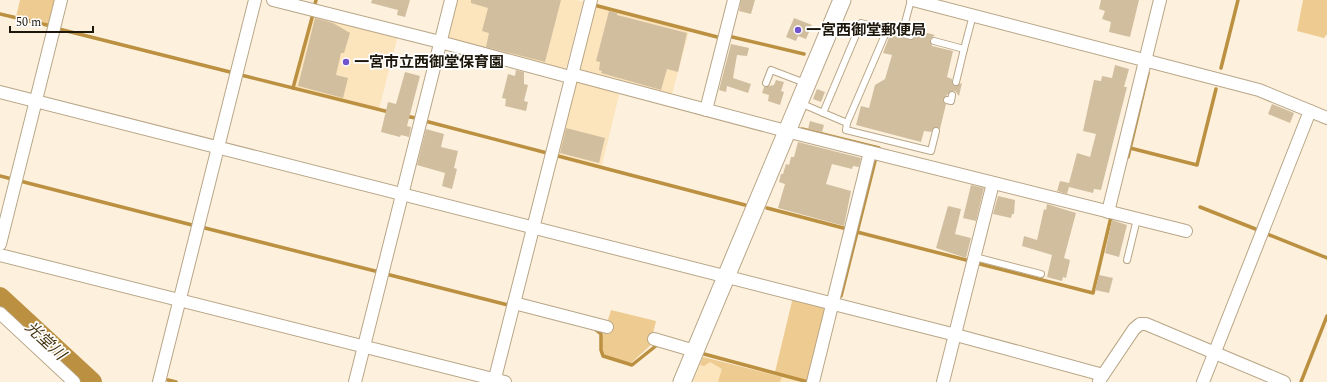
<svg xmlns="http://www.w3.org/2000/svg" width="1327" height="382" font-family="Spectral,'Noto Sans JP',serif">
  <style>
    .built { fill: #fce4bc }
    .green { fill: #eecb90 }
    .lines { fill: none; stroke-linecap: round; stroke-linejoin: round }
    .stream { stroke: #bb9040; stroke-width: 3.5 }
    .river { stroke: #bb9040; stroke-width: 20 }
    .building { fill: #d1be9f }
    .lane-casing { stroke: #b9a687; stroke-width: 8 }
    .street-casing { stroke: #b9a687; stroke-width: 14 }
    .secondary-casing { stroke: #b9a687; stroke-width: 19 }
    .lane { stroke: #fff; stroke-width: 6 }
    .street { stroke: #fff; stroke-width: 12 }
    .secondary { stroke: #fff; stroke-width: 17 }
    .poi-dot { fill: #7154cd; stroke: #fff; stroke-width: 1.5 }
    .labels { text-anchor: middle; stroke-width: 3.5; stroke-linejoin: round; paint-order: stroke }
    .poi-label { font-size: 15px; font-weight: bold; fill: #1d160a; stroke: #fff; text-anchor: start }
    .water-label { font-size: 16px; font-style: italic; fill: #463411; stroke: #fff }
  </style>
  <rect width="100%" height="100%" fill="#fdf1de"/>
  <g class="built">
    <polygon points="454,0 577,0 583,2 566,68 561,70 445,37"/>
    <polygon points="593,6 689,31 671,98 578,73"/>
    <polygon points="314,14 398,35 379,109 295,88"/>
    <polygon points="576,79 620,91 602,165 555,153"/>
    <polygon points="703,357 803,382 692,382"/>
  </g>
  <g class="green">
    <polygon points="20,0 56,0 50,25 16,17"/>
    <polygon points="1303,0 1327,0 1327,34 1324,38 1297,31"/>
    <polygon points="793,297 825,306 828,310 809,381 775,372"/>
    <path d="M611,310L656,321L651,342L652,344L631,363L604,355C598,339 607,326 611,310Z"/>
    <polygon points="703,357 782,377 780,382 718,382 722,369 710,362 704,366 700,365"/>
  </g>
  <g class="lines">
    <g class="stream">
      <polyline points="315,4 316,0"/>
      <polyline points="594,5 721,38"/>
      <polyline points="0,14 51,26"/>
      <polyline points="59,29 234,73"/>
      <polyline points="728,36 804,54"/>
      <polyline points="1221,68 1238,0"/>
      <polyline points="241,75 389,112"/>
      <polyline points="293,88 313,14"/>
      <polyline points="405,116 416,118"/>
      <polyline points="425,121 547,153"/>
      <polyline points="802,129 879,148"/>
      <polyline points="1130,148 1197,165 1216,89"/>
      <polyline points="558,156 745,205"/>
      <polyline points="1128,157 1148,73"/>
      <polyline points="0,176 12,179"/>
      <polyline points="20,181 196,226"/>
      <polyline points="1200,207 1258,230"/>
      <polyline points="767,208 847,229"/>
      <polyline points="201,227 379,272"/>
      <polyline points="857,232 970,261"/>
      <polyline points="1267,234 1327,258"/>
      <polyline points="976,263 1093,293 1111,217"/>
      <polyline points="386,274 508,305"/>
      <polyline points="841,296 875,161"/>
      <polyline points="596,330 601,334 601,350 603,356 632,365 657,345 659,345"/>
      <polyline points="704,354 808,382"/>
      <polyline points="168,380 176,382"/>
      <polyline points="1301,382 1327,316"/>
    </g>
    <polyline class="river" points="0,297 92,382"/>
  </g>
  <g class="building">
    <polygon points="372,0 410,0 405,17 397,15 398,10 371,3"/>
    <polygon points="471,0 561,0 545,62 486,47 489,33 482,31 488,8 471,3"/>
    <polygon points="741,0 755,0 751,14 739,11"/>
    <polygon points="1101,0 1139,0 1130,37 1109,32 1111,22 1102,19 1105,11 1099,9"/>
    <polygon points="609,11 617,13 617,15 687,33 678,72 667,69 661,90 601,73 602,71 599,70 600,62 596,61"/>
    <polygon points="315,18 333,23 350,33 344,53 341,53 336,75 348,78 343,98 298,86"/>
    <polygon points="794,18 812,25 806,39 798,36 796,41 786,37"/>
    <polygon points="912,29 935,35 930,39 932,46 953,51 947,77 952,79 952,84 955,86 962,83 959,96 955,91 951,91 943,99 944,103 946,104 940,129 935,127 931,132 924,131 921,142 856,125 861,106 869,108 875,85 885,79 892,55 883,53 890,35 913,40 915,35 912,32"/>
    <polygon points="731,44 749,48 747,56 737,55 733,78 751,84 748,93 727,86 726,92 719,90"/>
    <polygon points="1115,65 1129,69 1124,87 1127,87 1101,190 1094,189 1093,193 1069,187 1067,194 1057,191 1060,181 1069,183 1077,153 1090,157 1096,134 1083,131 1094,80 1101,81 1102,76 1112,78"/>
    <polygon points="516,70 524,72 524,84 528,85 524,101 528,102 526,111 505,106 506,99 502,98 508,74 515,76"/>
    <polygon points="405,72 420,76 407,126 411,127 409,137 401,135 400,137 381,132 388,102 396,104"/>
    <polygon points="776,80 784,82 781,91 784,92 780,105 768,101 769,95 762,93 764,87 774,85"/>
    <polygon points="817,89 825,92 821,102 813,99"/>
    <polygon points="1272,104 1294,113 1290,123 1268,114"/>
    <polygon points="810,121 824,125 822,132 808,129"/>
    <polygon points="566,128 605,138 599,163 560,153"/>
    <polygon points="426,129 444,134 441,147 458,151 454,168 457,169 452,189 442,186 445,173 417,165"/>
    <polygon points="798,142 861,158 859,167 853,166 852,169 832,164 826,184 851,191 844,226 778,208 785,184 779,182 781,174 783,174 786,164 789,165 791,157 794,157"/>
    <polygon points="971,185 984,188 976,221 963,218"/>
    <polygon points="998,196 1015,200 1014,214 1012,214 1011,218 993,214"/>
    <polygon points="1047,204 1076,213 1064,258 1070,260 1066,278 1063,277 1062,281 1047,277 1052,255 1022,246 1024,236 1037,240 1044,209 1046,210"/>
    <polygon points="948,206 961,209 955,234 971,238 966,258 936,248"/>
    <polygon points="1112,220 1127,225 1119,257 1105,253"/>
    <polygon points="1099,275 1113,278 1109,293 1095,290"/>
  </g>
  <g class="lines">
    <defs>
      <g id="lane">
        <polyline points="902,34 911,0"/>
        <polyline points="934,41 964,49 956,82"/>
        <polyline points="964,49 973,15"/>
        <polyline points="766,83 771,70 805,83"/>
        <polyline points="947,100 951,101 952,95"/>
        <polyline points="800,103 847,123 846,130 931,151 936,131"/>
        <polyline points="823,113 861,23 911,36"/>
        <polyline points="847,123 887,30"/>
        <polyline points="975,257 1041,274"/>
        <polyline points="1127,260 1137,219"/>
      </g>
      <g id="street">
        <polyline points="273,0 440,42 570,77 575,75 786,131 1186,231"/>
        <polyline points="913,0 1259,90 1327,118"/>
        <polyline points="0,92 956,335 1103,375"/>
        <polyline points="706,110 734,0"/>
        <polyline points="1108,212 1160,0"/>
        <polyline points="0,244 61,0"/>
        <polyline points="0,255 505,382"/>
        <polyline points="514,303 607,327"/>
        <polyline points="0,313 74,382"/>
        <polyline points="654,339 695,351"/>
        <polyline points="1099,381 1134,329 1140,324 1146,324 1284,382"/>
        <polyline points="159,382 255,0"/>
        <polyline points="355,382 451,0"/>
        <polyline points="494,382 591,0"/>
        <polyline points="813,382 870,152"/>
        <polyline points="943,382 993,183"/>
        <polyline points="1203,382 1310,111"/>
      </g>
      <polyline id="secondary" points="682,382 842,0"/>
    </defs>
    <use href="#lane" class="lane-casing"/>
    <use href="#street" class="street-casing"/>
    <use href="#secondary" class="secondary-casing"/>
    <use href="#lane" class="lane"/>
    <use href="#street" class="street"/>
    <use href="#secondary" class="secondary"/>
  </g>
  <g class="poi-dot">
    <circle cx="798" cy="30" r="4"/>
    <circle cx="346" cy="62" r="4"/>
  </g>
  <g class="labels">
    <g class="poi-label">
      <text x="806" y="35">一宮西御堂郵便局</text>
      <text x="354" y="67">一宮市立西御堂保育園</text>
    </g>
    <g class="water-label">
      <text transform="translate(46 340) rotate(43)" y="6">光堂川</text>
    </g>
  </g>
  <path d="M10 26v6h83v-6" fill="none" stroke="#1d160a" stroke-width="2"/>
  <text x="16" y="26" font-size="12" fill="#1d160a" stroke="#ffffff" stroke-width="3" paint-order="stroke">50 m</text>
</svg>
